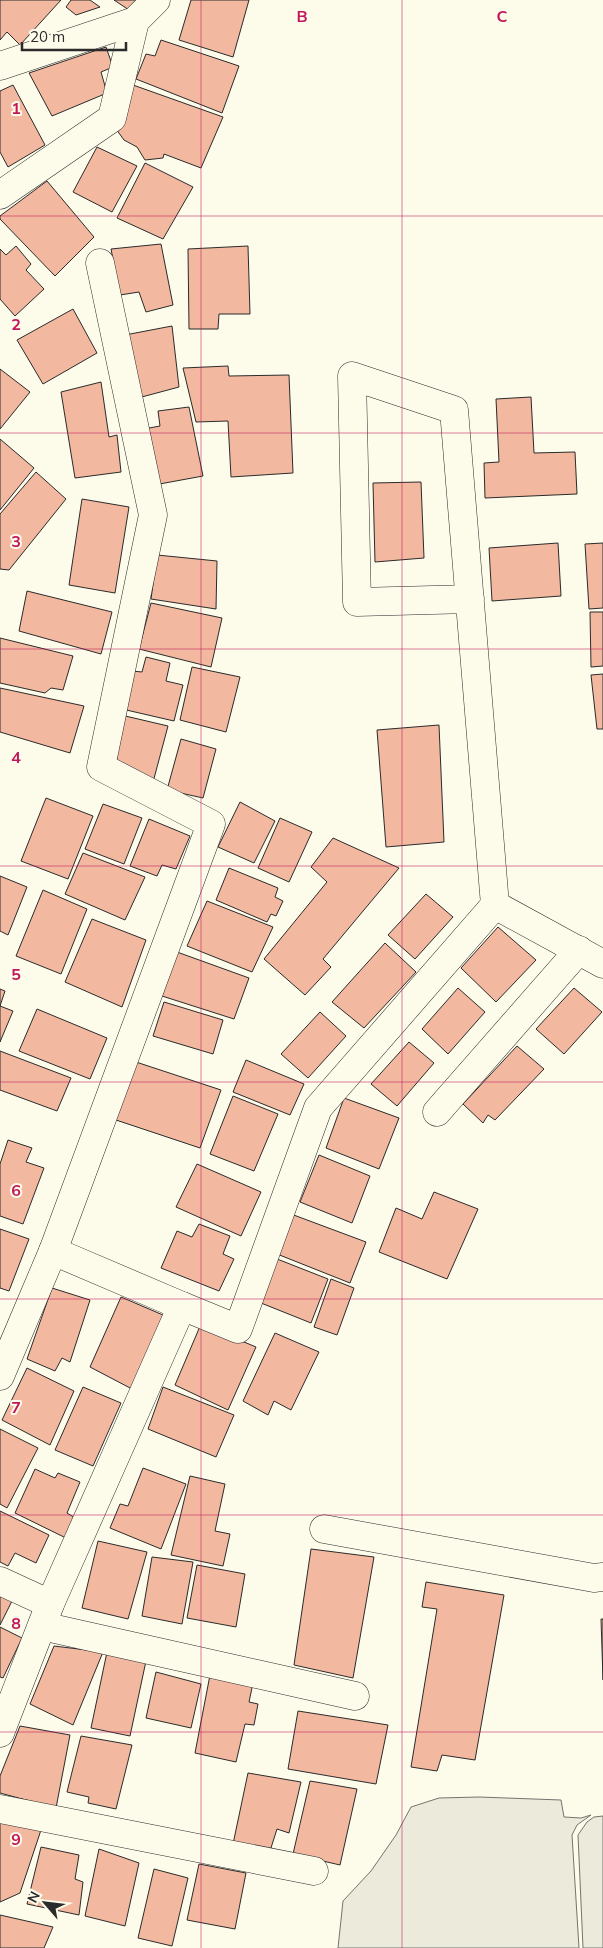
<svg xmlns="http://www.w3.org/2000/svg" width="603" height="1948" font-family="Mulish,sans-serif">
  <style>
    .parking { fill: #eceadb; stroke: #74746e }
    .building { fill: #f2b8a0; stroke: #2b2b2b }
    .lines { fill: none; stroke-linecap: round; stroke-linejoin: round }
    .minor-casing { stroke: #2b2b2b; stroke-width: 29 }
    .minor { stroke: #fdfbea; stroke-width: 28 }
    .grid { fill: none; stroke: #c2185b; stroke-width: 1; stroke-opacity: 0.55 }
    .grid-label { font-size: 16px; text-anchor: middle; font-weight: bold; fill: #c2185b; stroke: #fdfbea; stroke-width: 4; stroke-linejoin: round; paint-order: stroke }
  </style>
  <rect width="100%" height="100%" fill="#fdfbea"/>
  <g class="parking">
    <polygon points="479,1797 561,1800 564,1817 581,1818 591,1815 577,1825 572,1835 579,1948 338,1948 343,1901 371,1871 396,1835 411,1807 439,1798"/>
    <polygon points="603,1816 603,1948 583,1948 578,1835 587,1822 594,1817"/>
  </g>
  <g class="building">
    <polygon points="0,0 61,0 20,45 7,32 0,40"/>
    <polygon points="71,0 90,0 100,7 76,15 66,7"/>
    <polygon points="114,0 141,0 132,12"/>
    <polygon points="191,0 249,0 233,57 179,40"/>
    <polygon points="161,40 239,66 222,113 136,79 146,54 155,56"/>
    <polygon points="106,47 113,67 101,72 107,93 52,116 29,73"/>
    <polygon points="13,85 45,145 8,167 0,152 0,91"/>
    <polygon points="133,85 223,117 201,168 164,154 163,158 145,160 137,147 124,140 116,129"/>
    <polygon points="97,147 137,166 112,212 73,192"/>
    <polygon points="145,163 193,187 163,239 117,218"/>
    <polygon points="47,181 94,237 55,276 0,219 0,216"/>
    <polygon points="161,244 173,305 146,312 139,292 120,295 111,249"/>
    <polygon points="16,246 31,264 26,270 44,289 15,316 0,299 0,249 6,255"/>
    <polygon points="248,246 250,314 219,314 218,329 189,329 188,249"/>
    <polygon points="73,309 97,353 43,384 17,340"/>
    <polygon points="172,326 179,387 138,398 125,335"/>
    <polygon points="228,366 229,376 289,375 293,473 231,477 228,421 196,422 183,368"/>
    <polygon points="0,369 30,392 0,429"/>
    <polygon points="101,382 109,437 117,435 121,472 75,478 61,392"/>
    <polygon points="531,397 534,453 575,452 577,494 485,498 484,463 499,462 496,399"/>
    <polygon points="189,407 203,476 154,485 144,429 160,426 158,411"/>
    <polygon points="0,439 34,468 0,510"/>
    <polygon points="36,472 66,499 9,570 0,569 0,514"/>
    <polygon points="421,482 424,558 375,562 373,483"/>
    <polygon points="82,499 129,507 115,593 69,585"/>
    <polygon points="558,543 561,596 492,601 489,548"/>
    <polygon points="603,543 603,608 589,609 585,544"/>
    <polygon points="157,555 217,561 216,609 151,599"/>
    <polygon points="27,591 112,612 101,654 19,631"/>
    <polygon points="151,603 222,618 211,667 139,649"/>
    <polygon points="590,612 603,612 603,666 591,667"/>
    <polygon points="0,638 73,656 63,690 51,688 45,693 0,683"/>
    <polygon points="146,657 170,663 166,681 183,685 174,721 122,709 132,671 142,672"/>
    <polygon points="192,667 240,677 226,732 180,720"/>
    <polygon points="603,674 603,729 597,729 591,675"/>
    <polygon points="0,688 84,706 70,753 0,732"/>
    <polygon points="121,715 168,726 152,786 116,767"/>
    <polygon points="439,725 444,842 386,847 377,730"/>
    <polygon points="181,739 216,749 203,798 167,790"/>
    <polygon points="46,798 93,816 68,879 21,861"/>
    <polygon points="240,802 275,821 254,863 218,847"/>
    <polygon points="103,804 142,818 124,864 85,849"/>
    <polygon points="280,818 312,832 289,882 258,868"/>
    <polygon points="149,819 190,836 176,869 162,865 157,876 130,866"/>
    <polygon points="333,838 399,868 323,959 331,967 305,995 264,959 327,882 311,867"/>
    <polygon points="83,853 145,877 125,920 65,894"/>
    <polygon points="229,868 278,888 275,897 283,901 276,916 271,914 267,922 216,900"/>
    <polygon points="0,876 27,887 8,935 0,931"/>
    <polygon points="43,890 87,909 61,974 16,956"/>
    <polygon points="426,894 453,917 415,959 388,935"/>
    <polygon points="207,901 273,927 252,972 187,946"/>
    <polygon points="92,919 146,940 122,1007 65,982"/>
    <polygon points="498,927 536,960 496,1002 461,968"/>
    <polygon points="385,943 416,972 364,1028 332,1002"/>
    <polygon points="177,952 249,978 234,1019 162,996"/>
    <polygon points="458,988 485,1012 448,1054 422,1029"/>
    <polygon points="574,988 602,1012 564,1054 536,1029"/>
    <polygon points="0,989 5,991 0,1006 13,1011 0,1042"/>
    <polygon points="164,1002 223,1020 213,1054 153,1036"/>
    <polygon points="37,1009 107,1038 90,1079 19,1051"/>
    <polygon points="320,1012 346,1036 308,1078 281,1054"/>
    <polygon points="409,1042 434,1063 397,1106 371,1084"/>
    <polygon points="517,1046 544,1069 495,1120 488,1115 483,1123 463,1104"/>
    <polygon points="0,1051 71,1078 57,1111 0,1090"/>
    <polygon points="246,1060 304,1084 290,1115 233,1092"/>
    <polygon points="133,1061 221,1090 200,1148 116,1120"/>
    <polygon points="233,1096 278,1114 254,1171 210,1154"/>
    <polygon points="344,1098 399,1118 379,1169 326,1148"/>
    <polygon points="8,1140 32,1148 26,1162 44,1168 23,1224 0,1216 0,1164"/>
    <polygon points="319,1155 370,1176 352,1223 300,1202"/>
    <polygon points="197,1164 261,1192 241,1236 176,1207"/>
    <polygon points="434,1192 478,1209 447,1279 379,1252 396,1208 422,1219"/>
    <polygon points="291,1214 366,1242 350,1283 277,1254"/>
    <polygon points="199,1224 230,1236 223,1254 234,1259 219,1291 161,1268 177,1231 192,1237"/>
    <polygon points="0,1229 29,1239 9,1291 0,1288"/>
    <polygon points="272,1257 328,1279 311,1323 256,1301"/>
    <polygon points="331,1279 354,1288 337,1335 314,1327"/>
    <polygon points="52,1288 90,1300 70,1362 62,1358 55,1371 27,1359"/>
    <polygon points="121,1297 163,1315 132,1389 90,1367"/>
    <polygon points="201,1324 256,1347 228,1410 175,1385"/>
    <polygon points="275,1333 319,1352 291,1410 274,1401 268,1415 243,1401"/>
    <polygon points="27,1368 74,1391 50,1445 2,1420"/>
    <polygon points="83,1387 121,1403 93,1466 55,1450"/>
    <polygon points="163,1387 234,1415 216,1457 148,1429"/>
    <polygon points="0,1429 38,1448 7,1508 0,1504"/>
    <polygon points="143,1468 186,1484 161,1549 110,1528 120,1504 128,1506"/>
    <polygon points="35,1469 55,1478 58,1473 80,1482 67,1513 77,1519 68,1539 15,1513"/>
    <polygon points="190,1476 225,1484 215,1531 230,1534 223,1566 171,1555"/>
    <polygon points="0,1511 49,1535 36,1563 15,1553 8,1566 0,1562"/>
    <polygon points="98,1541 147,1552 128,1619 82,1608"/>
    <polygon points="311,1549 374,1557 353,1678 294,1665"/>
    <polygon points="152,1557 193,1562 182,1624 142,1616"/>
    <polygon points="197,1565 245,1574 236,1627 187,1618"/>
    <polygon points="426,1582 504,1595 475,1760 442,1755 437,1771 411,1767 437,1609 422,1607"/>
    <polygon points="0,1592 13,1599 0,1625"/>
    <polygon points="601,1619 603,1619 603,1680"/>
    <polygon points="0,1627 22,1638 3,1678 0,1677"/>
    <polygon points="54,1646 103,1652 73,1725 30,1704"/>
    <polygon points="107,1652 146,1661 130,1736 91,1728"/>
    <polygon points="156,1672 201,1684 191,1728 146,1718"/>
    <polygon points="210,1675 253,1683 249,1702 258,1704 254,1725 245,1724 236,1762 195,1753"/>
    <polygon points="298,1711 388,1725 376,1784 288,1769"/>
    <polygon points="20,1726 70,1735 56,1808 0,1793 0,1776"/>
    <polygon points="81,1736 132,1745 116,1809 88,1803 89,1797 67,1792"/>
    <polygon points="248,1773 301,1782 289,1833 277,1829 270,1851 233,1844"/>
    <polygon points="310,1781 357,1789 340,1865 293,1854"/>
    <polygon points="0,1822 41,1830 20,1893 0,1902"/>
    <polygon points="41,1847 79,1855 75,1879 83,1882 79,1915 27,1904"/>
    <polygon points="99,1849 139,1863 125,1926 85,1916"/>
    <polygon points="199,1864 246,1873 235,1929 187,1920"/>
    <polygon points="154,1869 188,1878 172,1946 138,1938"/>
    <polygon points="0,1915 53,1927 44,1948 0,1948"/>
  </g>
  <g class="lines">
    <defs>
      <g id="minor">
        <polyline points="0,66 135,21 156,0"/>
        <polyline points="0,195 112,118 135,21"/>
        <polyline points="470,599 357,602 352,376 454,410 495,905 603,964"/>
        <polyline points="437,1112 579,950"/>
        <polyline points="182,1306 238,1329 318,1108 495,905"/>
        <polyline points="0,1376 53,1251"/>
        <polyline points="324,1529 594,1578 603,1577"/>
        <polyline points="0,1581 50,1604"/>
        <polyline points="42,1626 355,1696"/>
        <polyline points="0,1733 50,1604 182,1306 53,1251 211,824 101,767 153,515 100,263"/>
        <polyline points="0,1809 314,1871"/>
      </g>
    </defs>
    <use href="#minor" class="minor-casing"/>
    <use href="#minor" class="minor"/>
  </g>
  <path class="grid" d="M201,0V1948M402,0V1948M0,216H603M0,433H603M0,649H603M0,866H603M0,1082H603M0,1299H603M0,1515H603M0,1732H603"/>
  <g class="grid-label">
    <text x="302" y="22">B</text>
    <text x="502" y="22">C</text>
    <text x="16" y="114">1</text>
    <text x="16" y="330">2</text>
    <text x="16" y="547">3</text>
    <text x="16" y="763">4</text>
    <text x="16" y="980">5</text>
    <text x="16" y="1196">6</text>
    <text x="16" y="1413">7</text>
    <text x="16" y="1629">8</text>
    <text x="16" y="1845">9</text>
  </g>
  <g transform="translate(45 1903) rotate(298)" stroke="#fdfbea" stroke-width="4" paint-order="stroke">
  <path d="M0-4L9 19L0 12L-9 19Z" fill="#2b2b2b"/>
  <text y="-8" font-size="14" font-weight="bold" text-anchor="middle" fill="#2b2b2b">N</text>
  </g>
  <path d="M22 42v8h104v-8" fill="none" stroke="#2b2b2b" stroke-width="2.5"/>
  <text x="30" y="42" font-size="15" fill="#2b2b2b" stroke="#fdfbea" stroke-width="4" paint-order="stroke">20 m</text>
</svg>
